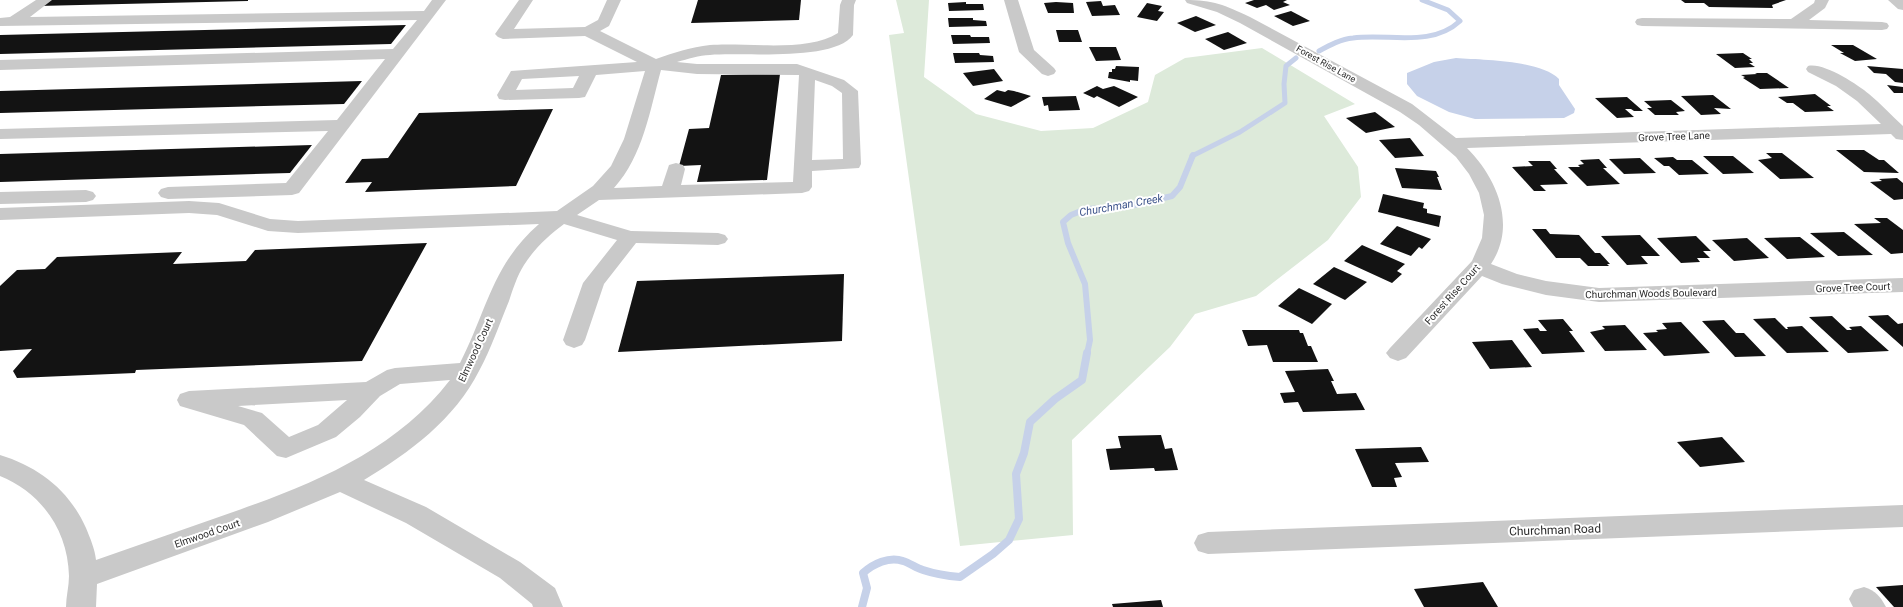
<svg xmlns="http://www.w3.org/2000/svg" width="1903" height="607" font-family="Roboto,sans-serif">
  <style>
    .green { fill: #ddeada }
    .water { fill: #c6d1e9 }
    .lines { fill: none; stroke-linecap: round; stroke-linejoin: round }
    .stream-far2 { stroke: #c6d1e9; stroke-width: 5 }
    .stream-far1 { stroke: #c6d1e9; stroke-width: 6 }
    .stream { stroke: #c6d1e9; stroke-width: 8 }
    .building { fill: #131313 }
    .minor { fill: #c9c9c9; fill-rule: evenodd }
    .labels { text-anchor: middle; stroke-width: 4; stroke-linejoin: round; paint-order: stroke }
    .far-street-label { font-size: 9px; fill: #2c2c2c; stroke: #fff }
    .street-label { font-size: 10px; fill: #2c2c2c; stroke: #fff }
    .water-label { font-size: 11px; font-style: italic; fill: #3d548b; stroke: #fff }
    .near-street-label { font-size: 12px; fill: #2c2c2c; stroke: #fff }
  </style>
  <rect width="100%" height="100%" fill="#fff"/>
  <polygon class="green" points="896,0 929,0 924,77 976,114 1041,131 1093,128 1148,102 1155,75 1185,58 1262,48 1355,104 1324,116 1358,167 1361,197 1328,240 1256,296 1195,314 1170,347 1072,440 1073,535 960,546 889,35 904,33"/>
  <path class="water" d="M1456,58C1483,60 1540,60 1559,79V85L1575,109L1574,113L1564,118L1475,119L1449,112L1417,96L1407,84V73L1434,62Z"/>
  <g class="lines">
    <g class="stream-far2">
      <path d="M1319,51C1330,45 1341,39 1353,38C1388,33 1431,48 1460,21L1448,10L1422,0"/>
      <polyline points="1192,156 1240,132 1285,103 1284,84 1286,66 1296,58"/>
    </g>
    <polyline class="stream-far1" points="1087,354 1090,340 1085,284 1068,243 1063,222 1071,215 1086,209 1126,207 1172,196 1180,187 1193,155"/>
    <path class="stream" d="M862,607L867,588L863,573C873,564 889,556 903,561C910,563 916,568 923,570C935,574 947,576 960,577L993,554L1009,540L1019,519L1016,474L1024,453L1030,422L1055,399L1082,380L1087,353"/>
  </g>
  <g class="building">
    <polygon points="47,0 248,0 248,1 38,6"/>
    <polygon points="698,0 801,0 799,20 691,23"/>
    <polygon points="1254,0 1287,0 1283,2 1290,5 1274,10 1266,5 1257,8 1245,3"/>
    <polygon points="1681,0 1786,0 1772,5 1773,8 1709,7 1704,3 1685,3"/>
    <polygon points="1101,1 1103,6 1115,5 1120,15 1092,16 1086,2"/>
    <polygon points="966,2 966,4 983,4 984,10 949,11 948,3"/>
    <polygon points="1056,2 1073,3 1074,13 1048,13 1044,3"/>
    <polygon points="1147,3 1162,6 1158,11 1164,12 1157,21 1137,17"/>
    <polygon points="1291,11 1310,21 1293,26 1274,16"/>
    <polygon points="1196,16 1216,25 1195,32 1177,23"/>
    <polygon points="948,18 973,18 973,20 986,21 987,26 949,27"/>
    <polygon points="406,25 391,44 0,54 0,35"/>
    <polygon points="1056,30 1078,30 1082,42 1059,42"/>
    <polygon points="1228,32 1247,43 1224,50 1205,39"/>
    <polygon points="951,35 970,35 971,37 989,37 990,43 953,44"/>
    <polygon points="1831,45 1853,45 1877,59 1855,61 1840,53 1844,53"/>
    <polygon points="1089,47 1116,47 1121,60 1096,61"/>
    <polygon points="953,53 979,53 980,55 993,56 994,62 955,63"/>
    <polygon points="1743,53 1752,59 1749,59 1753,63 1749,63 1755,67 1735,68 1716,54"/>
    <polygon points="1116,66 1139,67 1138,81 1130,80 1130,82 1108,78 1109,72 1112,72 1112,69 1115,69"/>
    <polygon points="1867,66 1903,69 1903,83 1895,82 1886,74 1874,73"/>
    <polygon points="994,69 1003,81 973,86 963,73"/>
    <polygon points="1755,73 1767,73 1789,88 1760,89 1743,78 1745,77 1741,75 1757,74"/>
    <polygon points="780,74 767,180 697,182 701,165 679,166 689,129 709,128 721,75"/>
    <polygon points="362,81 344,104 0,113 0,91"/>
    <polygon points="1887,85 1903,87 1903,93 1894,93"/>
    <polygon points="1097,86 1103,89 1114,86 1138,97 1119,107 1097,96 1094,98 1083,93"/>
    <polygon points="997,90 1005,92 1008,90 1014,91 1031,96 1011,107 984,99"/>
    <polygon points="1815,94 1831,106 1827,106 1834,111 1805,112 1793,103 1787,103 1778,97"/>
    <polygon points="1713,95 1731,109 1714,108 1721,114 1701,115 1681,96"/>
    <polygon points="1076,96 1080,110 1049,111 1048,105 1044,106 1042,97"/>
    <polygon points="1627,97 1643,111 1634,111 1631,109 1625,109 1634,117 1617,118 1595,98"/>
    <polygon points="1671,100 1685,111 1676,112 1679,115 1655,115 1647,108 1652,108 1644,101"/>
    <polygon points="553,109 516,186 365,192 372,182 345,183 362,159 388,158 419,113"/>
    <polygon points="1375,112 1395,127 1366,133 1346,118"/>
    <polygon points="1410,138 1424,156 1395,158 1379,140"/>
    <polygon points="312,145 290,173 0,182 0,154"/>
    <polygon points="1836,150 1864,150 1879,160 1884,160 1899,173 1864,172"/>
    <polygon points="1766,153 1782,153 1814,178 1780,179 1758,160 1772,158"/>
    <polygon points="1703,156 1733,156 1754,173 1723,174"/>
    <polygon points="1673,157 1677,160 1692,160 1709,174 1679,175 1669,166 1664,166 1654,158"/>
    <polygon points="1640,158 1656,173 1624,174 1609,159"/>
    <polygon points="1599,159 1607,168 1603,168 1620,184 1587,186 1568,167 1580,167 1578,165 1584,164 1580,160"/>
    <polygon points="1528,161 1550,161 1557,169 1554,169 1568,184 1540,185 1546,191 1534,191 1512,167 1533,166"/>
    <polygon points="1395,168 1436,171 1439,177 1437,177 1442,190 1402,188"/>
    <polygon points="1897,178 1903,183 1903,199 1894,200 1870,182 1882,181 1879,179"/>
    <polygon points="1383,194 1424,203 1423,208 1427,209 1427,213 1441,216 1439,227 1378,212"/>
    <polygon points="1874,218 1887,218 1903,230 1903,253 1891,254 1854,224 1881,223"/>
    <polygon points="1397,226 1431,239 1422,249 1419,247 1411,256 1380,244"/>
    <polygon points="1532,229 1546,229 1550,234 1579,235 1595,253 1600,253 1610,264 1607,264 1609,266 1588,266 1580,258 1556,258"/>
    <polygon points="1844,232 1873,255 1838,256 1810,233"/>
    <polygon points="1640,235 1660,256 1641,256 1648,264 1627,265 1601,236"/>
    <polygon points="1696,236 1711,251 1703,251 1710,258 1697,258 1700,262 1681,263 1657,238"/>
    <polygon points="1800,237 1825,257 1787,259 1764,238"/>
    <polygon points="1747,238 1769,258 1734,261 1712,240"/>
    <polygon points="427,243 362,361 136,370 135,373 17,378 13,371 32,349 0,351 0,286 17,270 45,269 57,257 182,252 173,264 246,261 255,250"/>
    <polygon points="1362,245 1405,264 1397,271 1402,274 1392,283 1344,261"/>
    <polygon points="1334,267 1367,282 1345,300 1313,284"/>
    <polygon points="844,274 842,341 618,352 637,281"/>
    <polygon points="1299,288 1332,304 1312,324 1278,306"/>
    <polygon points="1888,315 1898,324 1903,323 1903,347 1868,316"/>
    <polygon points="1832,316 1847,330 1852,330 1849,327 1861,326 1889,351 1848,353 1809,317"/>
    <polygon points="1775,318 1786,329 1788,329 1787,327 1802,326 1829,352 1787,353 1753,319"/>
    <polygon points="1563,319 1573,331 1569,331 1585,352 1542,354 1523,329 1538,328 1540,331 1547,331 1538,320"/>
    <polygon points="1724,320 1736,333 1744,333 1766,356 1735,357 1702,321"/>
    <polygon points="1681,322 1710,353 1664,356 1643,333 1658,332 1656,330 1667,329 1662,323"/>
    <polygon points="1625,325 1647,350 1605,351 1590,332 1605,329 1602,326"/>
    <polygon points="1242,330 1299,330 1300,333 1303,333 1308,346 1311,346 1318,362 1273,362 1267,345 1248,346"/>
    <polygon points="1512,340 1532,367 1490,369 1472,342"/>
    <polygon points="1328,369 1334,381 1331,381 1337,394 1356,393 1365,410 1303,412 1298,402 1284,403 1280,393 1295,392 1285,371"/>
    <polygon points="1161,435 1165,449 1172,448 1178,470 1155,471 1154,468 1110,470 1106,449 1121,448 1118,436"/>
    <polygon points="1722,437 1745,462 1700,467 1677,442"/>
    <polygon points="1421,447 1429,462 1395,463 1402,477 1394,478 1397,487 1372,487 1355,449"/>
    <polygon points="1483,582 1498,607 1424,607 1414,589"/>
    <polygon points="1903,585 1903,607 1894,607 1876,587"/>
    <polygon points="1161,600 1163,607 1113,607 1112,604"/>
  </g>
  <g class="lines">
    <g class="minor">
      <polygon points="36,0 52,0 30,17 424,11 432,0 446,0 299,193 292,195 168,199 161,197 158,193 161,189 168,187 286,183 328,131 0,139 0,129 337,120 385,59 0,70 0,60 393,49 417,20 0,26 0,18 10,17"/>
      <path d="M519,0H533L514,29L585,27L598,20L607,0H621L609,26L600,31L656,59C673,53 691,47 710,45C746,42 807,53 838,33L840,5L842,0H856L854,5L853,35C834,62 741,52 710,55C699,55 688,59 677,62L697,64H797L844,80L858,91L861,164L859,168L812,171V187L809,191L802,193L599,200L577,215L631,231L718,233L725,235L728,239L725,243L718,245L636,243L604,284L585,340L582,345L574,348L566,345L563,340L583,283L617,240L564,224C549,235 534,249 524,265C517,276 513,289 509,301C499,325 491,349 479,371C455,419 409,453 364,480L426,507L520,562L555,588L563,607H533L532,604L500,578L406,523L340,492L268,522L97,584L96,607H66C66,597 69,586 69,576C68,531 42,493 0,476V455C39,467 69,490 86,528C90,538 95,549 96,560C136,546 176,532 216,518C303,488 392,455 450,380L400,384L380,396L360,417L336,437L286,458L277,456L244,425L180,406L177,400L180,394L189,391L366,382L387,370L395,368L460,363C487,311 492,265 539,224L298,233L268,231L217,215L189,213L0,220V208L189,201L219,203L270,219L298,221L557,211L593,186L611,166L624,139L645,71L596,75L585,97L579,98L505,100L499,99L497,95L511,71L637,62L585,36L503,39L498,37L495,34ZM661,70L697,74L799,75L793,182L681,185L685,169L683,165L676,163L669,165L662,186L614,188C643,156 650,110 661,70ZM579,76L573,88L516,90L522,79ZM815,80L832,86L842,93L843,159L812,160ZM347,400L318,425L289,437L262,413L238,406Z"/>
      <polygon points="1004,0 1018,0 1034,50 1054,68 1056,71 1054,74 1048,76 1042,74 1019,52"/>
      <path d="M1185,0C1214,0 1224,5 1250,17L1412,104L1456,138L1881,124L1857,101L1836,86L1808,72L1806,69L1808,66C1823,62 1857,84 1869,94C1881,104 1892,116 1903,126V140L1896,139L1891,134L1467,148C1497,178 1517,225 1491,264L1517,274L1546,281L1599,288L1903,278V292L1599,302L1546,295L1502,284L1482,276L1406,358L1398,361L1390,358L1386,353L1390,348L1472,261L1482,238L1484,215L1479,193L1469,174L1456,157L1419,125L1400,112L1240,23L1217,12L1187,3Z"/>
      <polygon points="1815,0 1829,0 1825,8 1809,20 1882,22 1887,23 1889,26 1887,29 1882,30 1642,26 1637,25 1635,22 1637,19 1642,18 1791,19 1814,3"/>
      <polygon points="1888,0 1903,0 1903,10 1898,9"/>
      <polygon points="86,190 93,192 96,196 93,200 86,202 0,204 0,192"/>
      <polygon points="1903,505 1903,527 1208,554 1198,551 1194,543 1198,535 1208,532"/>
      <path d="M1864,587C1876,591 1880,596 1886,607H1853L1849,599L1854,590Z"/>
    </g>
  </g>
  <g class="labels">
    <g class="far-street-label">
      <text transform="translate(1326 64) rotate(29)" y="3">Forest Rise Lane</text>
    </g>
    <g class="street-label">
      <text transform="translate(1674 136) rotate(-2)" y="4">Grove Tree Lane</text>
      <text transform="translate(1853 287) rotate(-2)" y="4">Grove Tree Court</text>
      <text transform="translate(1651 293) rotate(-1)" y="4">Churchman Woods Boulevard</text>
      <text transform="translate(1452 294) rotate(-48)" y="4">Forest Rise Court</text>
      <text transform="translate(475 350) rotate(-65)" y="4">Elmwood Court</text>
      <text transform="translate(207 533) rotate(-19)" y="4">Elmwood Court</text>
    </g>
    <g class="water-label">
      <text transform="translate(1121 205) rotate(-10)" y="4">Churchman Creek</text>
    </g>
    <g class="near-street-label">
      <text transform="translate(1555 530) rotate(-2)" y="4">Churchman Road</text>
    </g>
  </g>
</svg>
